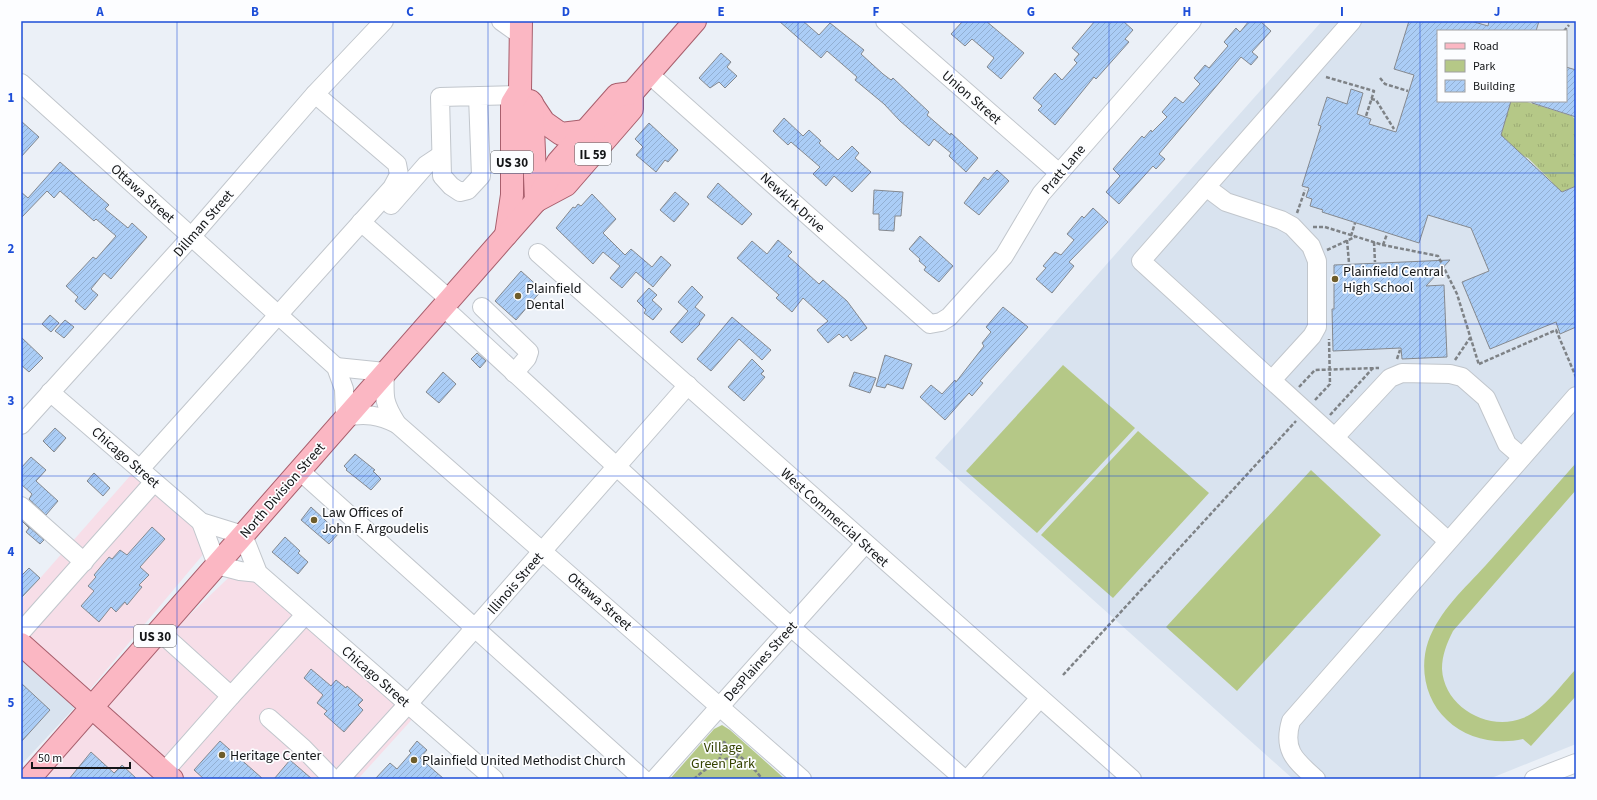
<svg xmlns="http://www.w3.org/2000/svg" width="1597" height="800" font-family="'Source Sans 3',sans-serif">
  <style>
    .commercial { fill: #f7dee8 }
    .built { fill: #d9e3ef; fill-rule: evenodd }
    .grass { fill: url(#grass-tufts) }
    .park { fill: #b5c887 }
    .building { fill: url(#building-hatch); stroke: #85898f }
    .lines { fill: none; stroke-linecap: round; stroke-linejoin: round }
    .minor-casing { stroke: #c1c6cc; stroke-width: 20 }
    .major-casing { stroke: #a85f6d; stroke-width: 24 }
    .path { stroke: #7e8286; stroke-width: 2.5; stroke-dasharray: 4 2; stroke-linecap: butt }
    .minor { stroke: #fff; stroke-width: 18 }
    .major { stroke: #fbb7c3; stroke-width: 22 }
    .grid { fill: none; stroke: #1d4ed8; stroke-width: 1; stroke-opacity: 0.55 }
    .poi-dot { fill: #6e5d2b; stroke: #fcfdff; stroke-width: 1.5 }
    .labels { text-anchor: middle; stroke-width: 3.5; stroke-linejoin: round; paint-order: stroke }
    .shield { fill: #fcfdff; stroke: #595b5d; stroke-width: 1 }
    .shield-label { font-size: 13px; font-weight: bold; fill: #131517 }
    .street-label { font-size: 14px; fill: #131517; stroke: #fcfdff }
    .poi-label { font-size: 14px; fill: #131517; stroke: #fcfdff; text-anchor: start }
    .park-label { font-size: 14px; fill: #344200; stroke: #fcfdff }
    .neatline { fill: none; stroke: #1d4ed8; stroke-width: 1.5 }
    .grid-label { font-size: 13px; text-anchor: middle; font-weight: bold; fill: #1d4ed8 }
  </style>
  <defs>
    <pattern id="grass-tufts" width="24" height="20" patternUnits="userSpaceOnUse"><rect width="24" height="20" fill="#b5c887"/><path d="M3 7l-1-3M5 7V3M7 7l1-3M15 17l-1-3M17 17v-4M19 17l1-3" fill="none" stroke="#9bab74"/></pattern>
    <pattern id="building-hatch" width="6" height="6" patternUnits="userSpaceOnUse"><rect width="6" height="6" fill="#abcdf6"/><path d="M-1 1l2-2M0 6l6-6M5 7l2-2" fill="none" stroke="#92afd2"/></pattern>
  </defs>
  <rect width="100%" height="100%" fill="#ebf0f7"/>
  <g class="commercial">
    <polygon points="137,468 216,539 76,706 21,657 21,600"/>
    <polygon points="244,563 416,715 358,779 176,779 94,706"/>
    <polygon points="94,720 161,779 43,779"/>
  </g>
  <g class="built">
    <path d="M1322,21H1576V744L1489,779H1293L935,458ZM1438,31H1566V101H1438Z"/>
    <polygon points="21,657 76,706 21,765"/>
  </g>
  <polygon class="grass" points="1497,101 1524,101 1572,116 1575,119 1576,186 1554,195 1549,186 1552,182 1528,158 1498,145 1509,108"/>
  <g class="park">
    <polygon points="1063,365 1135,428 1037,533 966,471"/>
    <polygon points="1138,431 1209,493 1113,598 1041,535"/>
    <path d="M1576,463V490L1453,631C1447,643 1442,655 1442,669C1444,707 1488,732 1523,718C1545,709 1560,686 1576,669V696L1531,746L1523,739C1497,745 1466,739 1447,720C1426,701 1419,669 1428,642C1439,611 1465,588 1486,565C1516,531 1546,497 1576,463Z"/>
    <polygon points="1311,470 1381,535 1237,691 1166,627"/>
    <polygon points="722,725 730,730 785,779 670,779 714,729"/>
  </g>
  <g class="building">
    <polygon points="779,21 803,21 819,35 830,23 864,50 861,54 883,74 891,80 893,78 929,112 927,115 950,135 951,133 978,158 966,172 949,156 951,153 934,139 929,146 900,121 884,104 855,80 857,77 827,51 821,58"/>
    <polygon points="963,21 986,21 1024,53 1001,79 987,67 994,58 972,39 965,46 951,34"/>
    <polygon points="1095,21 1123,21 1133,30 1125,39 1129,42 1096,79 1094,77 1055,125 1038,110 1042,106 1033,98 1055,73 1062,80 1077,63 1074,60 1079,54 1072,48"/>
    <polygon points="1249,21 1260,21 1271,31 1252,52 1258,57 1251,65 1241,57 1159,154 1165,159 1156,169 1153,166 1119,204 1106,192 1120,176 1113,169 1142,136 1144,138 1151,130 1152,132 1167,117 1162,112 1175,97 1183,103 1200,84 1194,78 1205,65 1209,68 1228,46 1224,42 1236,28 1240,32"/>
    <polygon points="1409,21 1471,21 1488,26 1489,21 1539,21 1536,31 1438,31 1438,101 1511,101 1501,135 1562,192 1576,186 1576,327 1560,334 1556,322 1490,349 1462,282 1489,271 1471,228 1428,215 1419,243 1322,212 1323,210 1310,206 1312,199 1306,197 1309,188 1302,186 1321,126 1318,125 1327,97 1347,104 1351,89 1363,93 1357,114 1371,119 1369,124 1396,132 1414,75 1394,69"/>
    <polygon points="721,53 731,62 727,67 737,76 725,88 719,82 710,88 699,78"/>
    <polygon points="1566,67 1576,70 1576,117 1532,103 1532,101 1566,101"/>
    <polygon points="784,118 803,136 809,130 821,141 819,143 838,160 852,146 859,153 855,158 871,172 852,192 834,176 826,186 813,174 820,167 791,142 788,145 773,131"/>
    <polygon points="21,121 39,137 21,157"/>
    <polygon points="649,123 678,150 668,162 665,160 656,172 636,155 643,147 635,139"/>
    <polygon points="60,162 109,205 105,209 128,228 132,223 147,237 111,279 104,273 91,289 98,295 85,310 75,301 78,297 66,286 93,257 96,259 116,236 96,219 94,221 60,191 54,198 47,191 21,218 21,192 28,198"/>
    <polygon points="997,170 1009,181 979,215 964,203 984,177 988,180"/>
    <polygon points="718,183 752,214 742,225 707,197"/>
    <polygon points="874,190 903,192 901,216 895,216 894,231 879,230 879,214 873,214"/>
    <polygon points="675,192 689,204 674,222 660,210"/>
    <polygon points="592,194 616,219 603,233 625,255 631,249 652,267 661,256 671,265 653,287 636,272 622,288 610,278 620,266 603,252 593,264 556,228 573,207 575,208 578,204 581,206"/>
    <polygon points="1093,208 1108,222 1069,262 1074,266 1052,293 1036,279 1046,268 1043,266 1055,252 1061,255 1074,240 1067,234 1082,216 1084,218"/>
    <polygon points="920,236 953,266 939,282 924,270 926,267 919,261 920,259 909,249"/>
    <polygon points="778,240 792,252 788,256 819,284 823,280 847,301 867,328 851,341 847,335 843,338 839,334 828,343 817,330 828,321 803,298 792,312 776,298 779,295 737,258 752,241 767,254"/>
    <polygon points="1450,260 1426,286 1444,285 1447,357 1402,359 1401,348 1333,351 1332,309 1334,309 1334,265"/>
    <polygon points="521,271 542,290 516,320 495,301"/>
    <polygon points="692,286 703,297 695,307 705,315 699,323 700,324 682,343 670,332 688,311 678,302"/>
    <polygon points="649,288 657,295 652,300 662,309 653,320 644,313 646,310 637,301"/>
    <polygon points="1003,307 1028,327 980,381 983,383 972,396 969,393 945,420 920,397 931,385 942,394 955,380 956,382 984,346 982,343 991,332 986,327"/>
    <polygon points="50,315 59,323 51,332 42,324"/>
    <polygon points="732,317 771,350 762,360 739,339 711,371 697,359"/>
    <polygon points="65,320 74,327 64,338 55,331"/>
    <polygon points="21,337 43,358 29,372 21,365"/>
    <polygon points="477,353 486,361 480,368 471,359"/>
    <polygon points="885,355 912,364 903,389 887,384 885,388 876,386"/>
    <polygon points="752,359 764,371 761,374 765,377 744,401 728,387"/>
    <polygon points="443,372 456,384 439,403 426,392"/>
    <polygon points="854,372 876,378 870,393 849,386"/>
    <polygon points="55,428 66,438 54,452 43,441"/>
    <polygon points="355,454 375,470 373,471 381,479 371,490 346,470 347,469 344,466"/>
    <polygon points="31,457 46,470 36,481 58,501 46,515 29,499 32,494 21,484 21,468"/>
    <polygon points="94,473 110,488 103,496 87,481"/>
    <polygon points="311,507 339,533 329,544 301,520"/>
    <polygon points="21,520 44,540 40,544 26,532 29,528"/>
    <polygon points="152,527 165,539 140,567 149,575 139,585 142,587 127,605 125,602 116,612 111,607 99,622 81,606 94,591 88,586 96,577 94,575 109,557 112,559 120,550 127,555"/>
    <polygon points="285,537 300,551 298,553 308,562 298,574 272,552"/>
    <polygon points="29,568 40,578 21,598 21,576"/>
    <polygon points="311,669 331,686 336,680 346,688 347,686 363,700 358,705 363,710 344,732 324,714 327,711 317,703 323,695 304,678"/>
    <polygon points="21,683 50,710 21,742"/>
    <polygon points="220,741 263,779 204,779 194,770"/>
    <polygon points="417,741 427,750 420,758 444,779 375,779 390,763 397,769 411,753 409,751"/>
    <polygon points="91,752 114,773 122,765 137,779 69,779"/>
    <polygon points="290,760 312,779 274,779"/>
  </g>
  <g class="lines">
    <defs>
      <g id="minor">
        <polyline points="501,21 522,36"/>
        <polyline points="885,21 1059,173"/>
        <polyline points="1352,21 1141,261 1448,541"/>
        <polyline points="649,74 930,324 941,322 949,317 1004,256 1041,194 1192,21"/>
        <path d="M21,83L336,367L344,389L345,417C365,413 379,415 397,424"/>
        <polyline points="478,96 481,176 468,190 460,192 451,186 442,176 440,97 517,95"/>
        <polyline points="1206,187 1226,202 1281,220 1292,226 1311,246 1317,261 1317,327 1312,336 1272,380"/>
        <polyline points="391,205 426,165 441,155"/>
        <polyline points="361,222 449,299"/>
        <polyline points="538,253 1132,779"/>
        <polyline points="442,306 791,627 964,779"/>
        <polyline points="482,307 529,352 527,358 514,373"/>
        <path d="M336,367L385,372C384,397 383,402 397,424L802,779"/>
        <polyline points="50,392 201,522 243,535 258,573 494,779"/>
        <polyline points="21,425 191,237 315,94 384,21"/>
        <polyline points="1335,437 1390,378 1402,373 1450,374 1462,377 1486,398 1507,444 1522,457"/>
        <polyline points="140,469 392,188 399,175 397,164 315,94"/>
        <polyline points="299,470 643,779"/>
        <polyline points="21,506 84,562"/>
        <polyline points="201,522 217,565 240,571 258,573"/>
        <polyline points="159,631 231,696 305,615"/>
        <polyline points="21,632 154,482"/>
        <polyline points="269,718 303,748 333,779"/>
        <polyline points="164,772 231,696"/>
        <polyline points="340,779 408,704 688,385"/>
        <polyline points="655,779 865,544"/>
        <polyline points="968,779 1040,698"/>
        <path d="M1316,779C1296,761 1282,751 1291,721L1576,396"/>
        <polyline points="1534,779 1576,763"/>
      </g>
      <g id="major">
        <polyline points="530,101 544,122 561,134 586,131"/>
        <polyline points="532,103 536,201"/>
        <polyline points="536,201 566,185 632,109 632,93 695,21"/>
        <polyline points="506,235 512,195 512,103 520,90 521,21"/>
        <polyline points="21,644 172,779"/>
        <polyline points="29,779 536,201 558,162 617,95 632,93"/>
      </g>
    </defs>
    <use href="#minor" class="minor-casing"/>
    <use href="#major" class="major-casing"/>
    <g class="path">
      <polyline points="1564,31 1569,25"/>
      <polyline points="1326,77 1374,91 1366,116"/>
      <polyline points="1380,78 1385,84 1408,91"/>
      <polyline points="1371,99 1376,100 1394,129"/>
      <polyline points="1297,213 1305,190"/>
      <polyline points="1313,227 1325,227 1383,245 1438,256 1457,294 1479,365"/>
      <polyline points="1351,236 1355,223"/>
      <polyline points="1347,240 1349,263"/>
      <polyline points="1374,242 1375,262"/>
      <polyline points="1383,245 1387,234"/>
      <polyline points="1327,250 1355,237"/>
      <polyline points="1397,359 1400,350"/>
      <polyline points="1455,360 1470,338"/>
      <polyline points="1479,364 1556,330 1576,377"/>
      <polyline points="1299,387 1315,370 1379,368"/>
      <polyline points="1315,400 1330,384 1329,339"/>
      <polyline points="1330,415 1373,368"/>
      <polyline points="1063,675 1296,421"/>
      <path d="M719,761L724,742C737,755 752,764 762,779"/>
      <path d="M694,779C706,768 722,757 738,757"/>
    </g>
    <use href="#minor" class="minor"/>
    <use href="#major" class="major"/>
  </g>
  <path class="grid" d="M177,21V779M333,21V779M488,21V779M643,21V779M798,21V779M954,21V779M1109,21V779M1264,21V779M1420,21V779M21,173H1576M21,324H1576M21,476H1576M21,627H1576"/>
  <g class="poi-dot">
    <circle cx="1335" cy="279" r="4"/>
    <circle cx="518" cy="296" r="4"/>
    <circle cx="314" cy="520" r="4"/>
    <circle cx="222" cy="755" r="4"/>
    <circle cx="414" cy="760" r="4"/>
  </g>
  <g class="labels">
    <g class="shield">
      <rect x="575" y="143" width="36" height="22" rx="3"/>
      <rect x="491" y="151" width="42" height="22" rx="3"/>
      <rect x="134" y="625" width="42" height="22" rx="3"/>
    </g>
    <g class="shield-label">
      <text x="593" y="159">IL 59</text>
      <text x="512" y="167">US 30</text>
      <text x="155" y="641">US 30</text>
    </g>
    <g class="street-label">
      <text transform="translate(972 97) rotate(41)" y="5">Union Street</text>
      <text transform="translate(1063 169) rotate(-50)" y="5">Pratt Lane</text>
      <text transform="translate(143 193) rotate(42)" y="5">Ottawa Street</text>
      <text transform="translate(793 202) rotate(42)" y="5">Newkirk Drive</text>
      <text transform="translate(203 223) rotate(-49)" y="5">Dillman Street</text>
      <text transform="translate(126 457) rotate(41)" y="5">Chicago Street</text>
      <text transform="translate(282 490) rotate(-49)" y="5">North Division Street</text>
      <text transform="translate(835 517) rotate(42)" y="5">West Commercial Street</text>
      <text transform="translate(515 583) rotate(-49)" y="5">Illinois Street</text>
      <text transform="translate(600 601) rotate(41)" y="5">Ottawa Street</text>
      <text transform="translate(760 661) rotate(-48)" y="5">DesPlaines Street</text>
      <text transform="translate(376 676) rotate(41)" y="5">Chicago Street</text>
    </g>
    <g class="poi-label">
      <text x="1343" y="276">Plainfield Central<tspan x="1343" dy="16">High School</tspan></text>
      <text x="526" y="293">Plainfield<tspan x="526" dy="16">Dental</tspan></text>
      <text x="322" y="517">Law Offices of<tspan x="322" dy="16">John F. Argoudelis</tspan></text>
      <text x="230" y="760">Heritage Center</text>
      <text x="422" y="765">Plainfield United Methodist Church</text>
    </g>
    <g class="park-label">
      <text x="723" y="752">Village<tspan x="723" dy="16">Green Park</tspan></text>
    </g>
  </g>
  <rect width="1597" height="800" fill="none" stroke="#fcfdff" stroke-width="44"/>
  <rect x="1437" y="30" width="130" height="72" fill="#fcfdff" stroke="#9fa0a2"/>
  <rect x="1445" y="43" width="20" height="6" fill="#fbb7c3" stroke="#9fa0a2"/>
  <text x="1473" y="50" font-size="12" fill="#131517">Road</text>
  <rect x="1445" y="60" width="20" height="12" fill="#b5c887" stroke="#9fa0a2"/>
  <text x="1473" y="70" font-size="12" fill="#131517">Park</text>
  <rect x="1445" y="80" width="20" height="12" fill="url(#building-hatch)" stroke="#9fa0a2"/>
  <text x="1473" y="90" font-size="12" fill="#131517">Building</text>
  <path d="M32 762v6h98v-6" fill="none" stroke="#131517" stroke-width="2"/>
  <text x="38" y="762" font-size="12" fill="#131517" stroke="#fcfdff" stroke-width="3" paint-order="stroke">50 m</text>
  <rect x="22" y="22" width="1553" height="756" class="neatline"/>
  <g class="grid-label">
    <text x="100" y="16">A</text>
    <text x="255" y="16">B</text>
    <text x="410" y="16">C</text>
    <text x="566" y="16">D</text>
    <text x="721" y="16">E</text>
    <text x="876" y="16">F</text>
    <text x="1031" y="16">G</text>
    <text x="1187" y="16">H</text>
    <text x="1342" y="16">I</text>
    <text x="1497" y="16">J</text>
    <text x="11" y="102">1</text>
    <text x="11" y="253">2</text>
    <text x="11" y="405">3</text>
    <text x="11" y="556">4</text>
    <text x="11" y="707">5</text>
  </g>
</svg>
